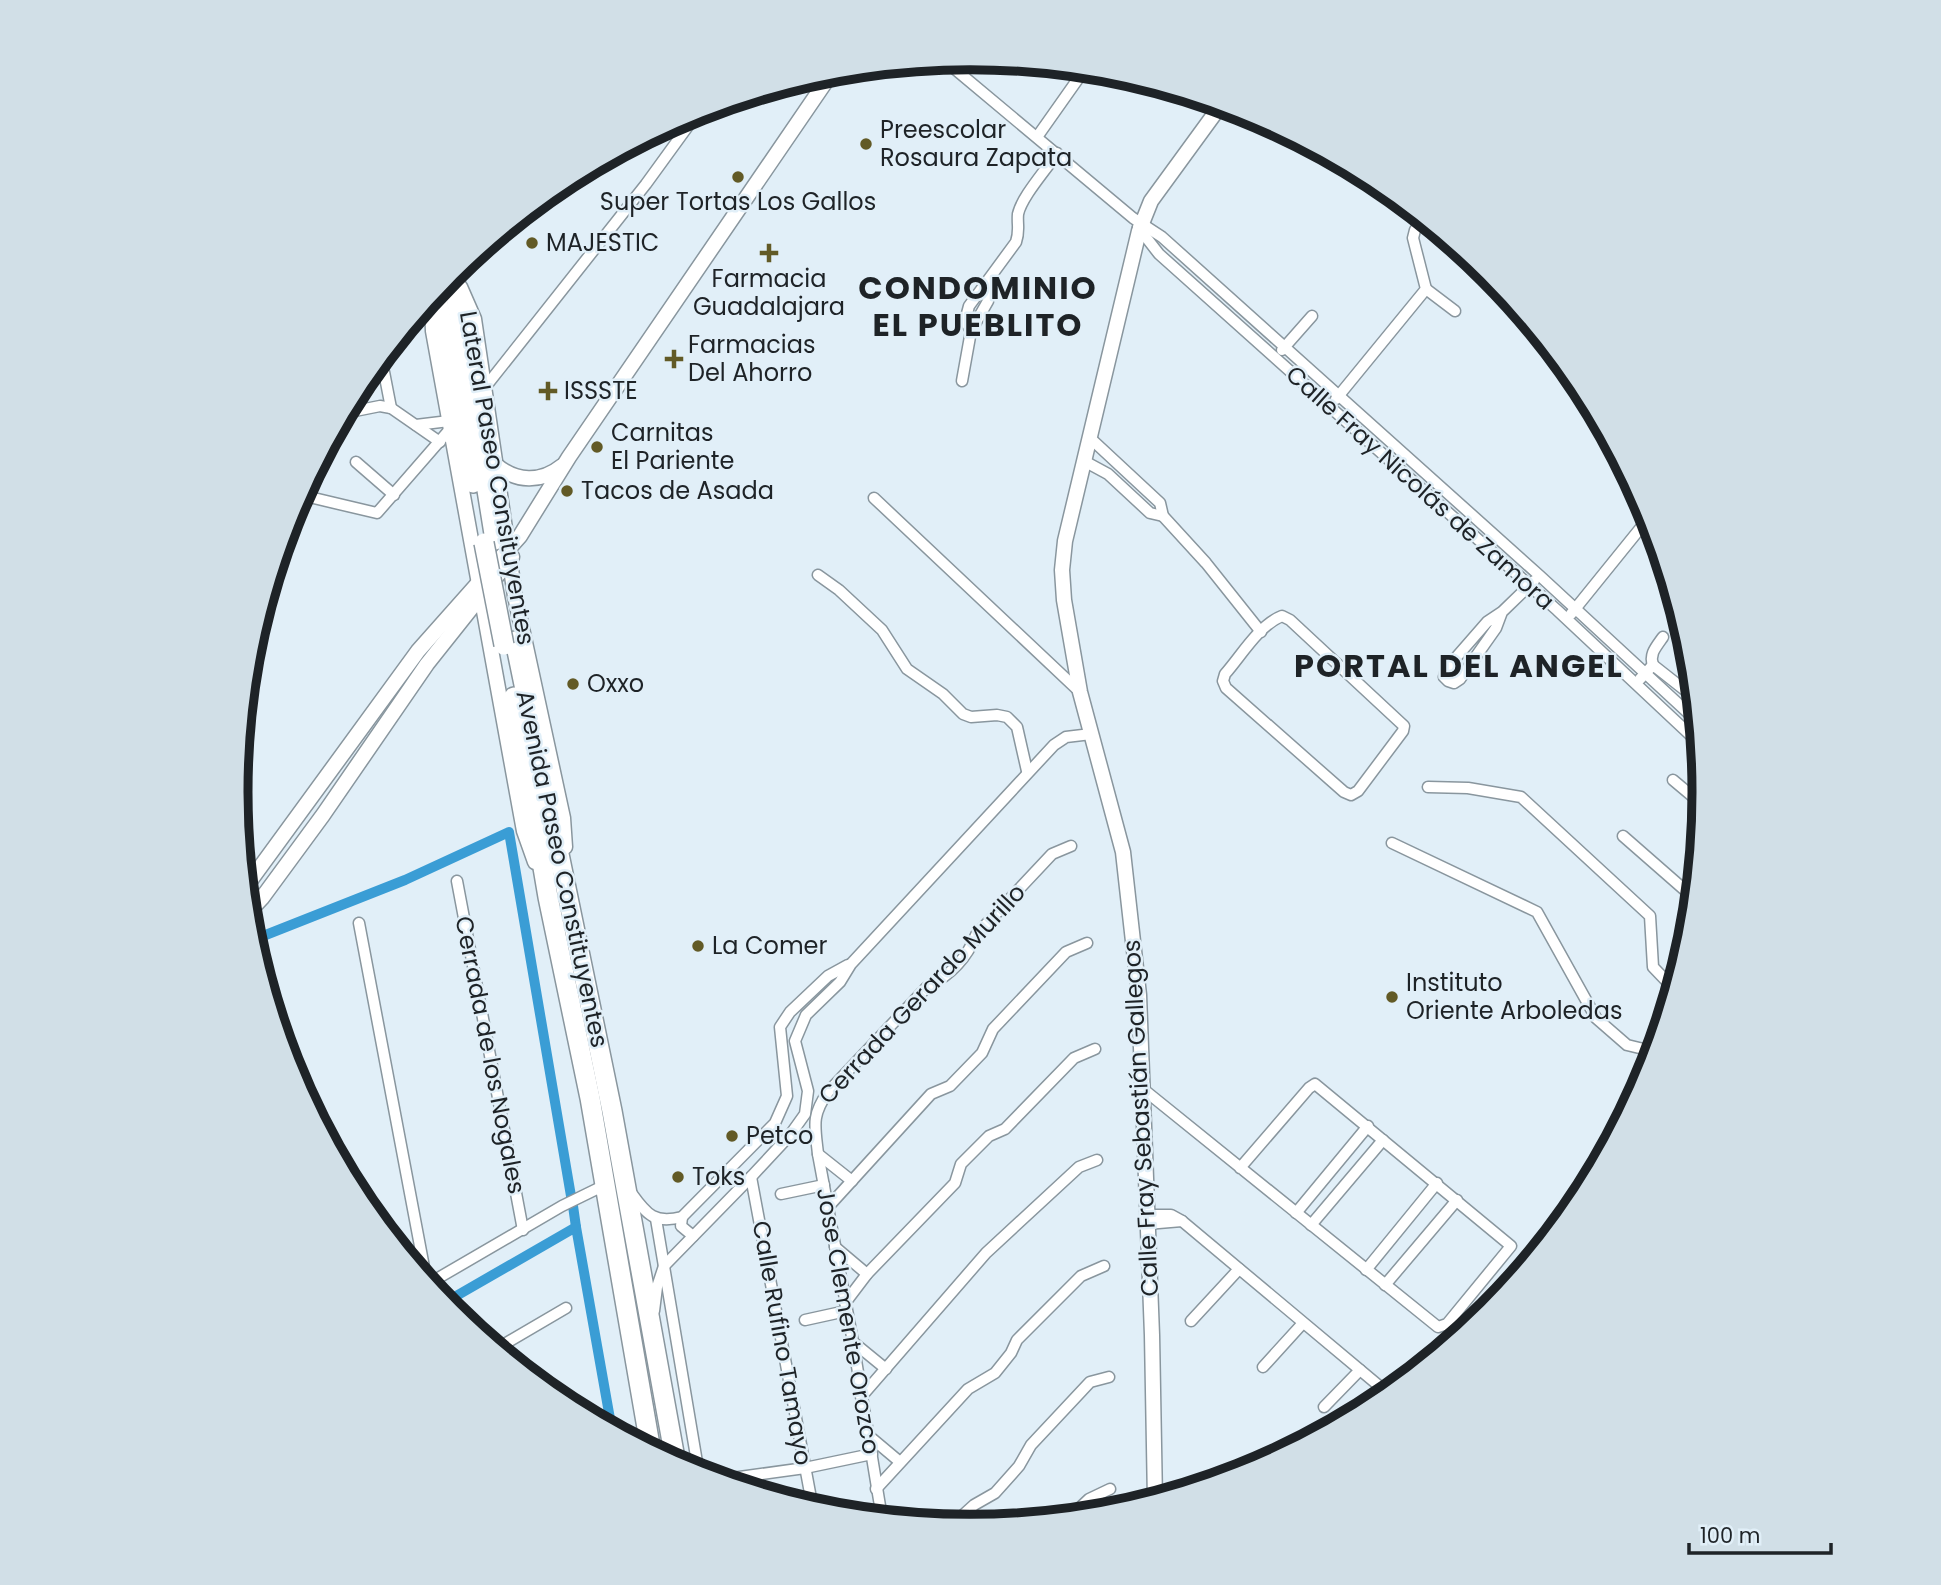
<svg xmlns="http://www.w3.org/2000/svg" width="1941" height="1585" font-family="Poppins,sans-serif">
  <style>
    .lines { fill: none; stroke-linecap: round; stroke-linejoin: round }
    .canal { stroke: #3a9dd5; stroke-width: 10 }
    .minor-casing { stroke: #89969e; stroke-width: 13 }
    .tertiary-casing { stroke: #89969e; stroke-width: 17 }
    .trunk-casing { stroke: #89969e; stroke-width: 22 }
    .minor { stroke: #fff; stroke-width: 10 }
    .tertiary { stroke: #fff; stroke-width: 14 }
    .trunk { stroke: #fff; stroke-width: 19 }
    .trunk-bridge-casing { stroke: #89969e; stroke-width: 22; stroke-linecap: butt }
    .trunk-bridge { stroke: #fff; stroke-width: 19 }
    .poi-dot { fill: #625a26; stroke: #e1eff8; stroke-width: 2.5 }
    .labels { text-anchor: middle; stroke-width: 5; stroke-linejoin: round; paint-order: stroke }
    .poi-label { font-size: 24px; fill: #1e2327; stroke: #e1eff8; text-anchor: start }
    .street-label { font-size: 24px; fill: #1e2327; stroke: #e1eff8 }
    .district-label { font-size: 32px; font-weight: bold; letter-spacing: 2px; fill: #1e2327; stroke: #e1eff8 }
    .rim { fill: none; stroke: #1e2327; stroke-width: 9 }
  </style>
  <rect width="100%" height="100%" fill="#e1eff8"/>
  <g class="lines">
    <g class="canal">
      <polyline points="258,938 405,880 509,832 571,1196"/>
      <polyline points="573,1206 576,1227"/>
      <polyline points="444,1303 576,1227 612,1430"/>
    </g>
    <defs>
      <g id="minor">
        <polyline points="944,60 1133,218 1162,237 1540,576 1698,722"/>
        <polyline points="1037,137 1085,69"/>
        <polyline points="1138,227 1159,254 1557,610 1701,745"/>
        <polyline points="1426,289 1455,311"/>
        <path d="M971,331L965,321L969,306L1016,242C1020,230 1017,225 1018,214C1022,196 1047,169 1057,153"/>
        <polyline points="1282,350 1312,316"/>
        <polyline points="384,372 391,408"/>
        <polyline points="962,381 971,331 988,301 991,280"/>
        <polyline points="483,390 646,184 699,111"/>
        <polyline points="1336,399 1426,289 1413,238 1415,230 1424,219"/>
        <polyline points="345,413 380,406 391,408 440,442"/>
        <polyline points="416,425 449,421"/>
        <polyline points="1089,437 1160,503 1163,516 1206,563 1261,632"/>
        <polyline points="1084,461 1108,474 1150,513 1163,516"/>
        <polyline points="356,462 394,495"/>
        <polyline points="301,495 377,513 451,428"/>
        <polyline points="874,498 1080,692"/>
        <polyline points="818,575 839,590 882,630 907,669 943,694 963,714 971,717 997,715 1007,717 1017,727 1027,771"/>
        <polyline points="1502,612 1496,628 1460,679 1454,683 1448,681 1444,677 1446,669 1487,622 1502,612 1534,581"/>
        <polyline points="1571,614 1651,515"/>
        <path d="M1282,616L1290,620L1404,726L1403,731L1358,791L1351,795L1344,792L1226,688L1223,681L1225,674C1241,656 1259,625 1282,616Z"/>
        <path d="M1653,665C1649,654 1656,647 1663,637"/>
        <polyline points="1640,679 1653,665 1686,691"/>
        <polyline points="1673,780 1704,806"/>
        <polyline points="1428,787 1468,788 1521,797 1650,916 1653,967 1675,990"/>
        <polyline points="1623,836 1695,899"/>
        <polyline points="1392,843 1537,912 1596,1018 1627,1045 1656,1052"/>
        <polyline points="457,881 523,1230"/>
        <polyline points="359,923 427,1283"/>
        <polyline points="1143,1089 1438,1327 1447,1324 1511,1246 1315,1084 1309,1088 1240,1168"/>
        <polyline points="818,1154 852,1181"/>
        <polyline points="751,1177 813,1509"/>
        <path d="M632,1194C647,1215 655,1224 682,1217L775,1123L787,1096L780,1027L790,1012L828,976L848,965"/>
        <polyline points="781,1194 824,1185"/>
        <polyline points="828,1207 931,1094 950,1086 982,1053 993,1029 1066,952 1087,943"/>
        <polyline points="1296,1213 1368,1126"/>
        <polyline points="1147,1215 1171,1215 1182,1221 1390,1395"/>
        <polyline points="682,1217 681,1226 693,1236"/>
        <polyline points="656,1219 699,1474"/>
        <polyline points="1147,1224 1182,1221"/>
        <polyline points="1311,1225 1383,1140"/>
        <polyline points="835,1247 867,1274"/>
        <polyline points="1366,1270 1437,1183"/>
        <polyline points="428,1284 562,1206 605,1185"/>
        <polyline points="1385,1285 1457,1200"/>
        <polyline points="845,1303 867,1274 955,1183 961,1164 989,1136 1005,1129 1074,1058 1095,1049"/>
        <polyline points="654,1311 657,1287 664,1266 751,1177 790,1135 805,1114 808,1091 795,1041 806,1015 840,982 851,964 1054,745 1066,737 1091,734"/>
        <polyline points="805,1320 846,1311"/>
        <polyline points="1191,1321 1239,1269"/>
        <polyline points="853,1342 886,1369"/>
        <polyline points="496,1349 566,1308"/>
        <polyline points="1263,1367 1303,1323"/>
        <polyline points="861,1397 986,1253 1079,1167 1097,1160"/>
        <polyline points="1324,1407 1360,1370"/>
        <polyline points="869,1436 900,1462"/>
        <polyline points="718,1480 805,1468 872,1454"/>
        <polyline points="876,1489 968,1389 995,1373 1011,1353 1017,1340 1081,1276 1104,1266"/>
        <path d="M882,1518L853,1342L818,1154C815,1126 811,1116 828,1092L927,987C949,976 967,958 976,935L1052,854L1071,846"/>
        <polyline points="1069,1518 1089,1499 1110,1489"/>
        <polyline points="952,1525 974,1505 995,1493 1019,1466 1031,1445 1090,1382 1109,1377"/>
      </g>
      <g id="tertiary">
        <polyline points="460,287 474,319 515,596 563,818 565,847"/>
        <polyline points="432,308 433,331 524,831 535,862"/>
        <path d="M496,465C516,482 541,483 562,466"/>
        <polyline points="245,888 418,651 520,536 569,457 833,71"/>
        <polyline points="248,913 262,898 323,815 427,664 512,557"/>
        <polyline points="1155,1501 1152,1335 1139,995 1123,852 1080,692 1064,600 1062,570 1065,541 1139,231 1151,201 1221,105"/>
      </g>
      <g id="trunk">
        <polyline points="452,272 495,540"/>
        <polyline points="436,292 473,483"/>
        <polyline points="515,641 612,1111 676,1464"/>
        <polyline points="514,697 548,897 590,1098 651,1451"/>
      </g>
    </defs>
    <use href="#minor" class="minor-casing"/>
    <use href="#tertiary" class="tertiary-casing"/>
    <use href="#trunk" class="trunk-casing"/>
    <use href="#minor" class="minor"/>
    <use href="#tertiary" class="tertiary"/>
    <use href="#trunk" class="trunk"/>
    <defs>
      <polyline id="trunk-bridge" points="484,543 504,645"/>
    </defs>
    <use href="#trunk-bridge" class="trunk-bridge-casing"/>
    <use href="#trunk-bridge" class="trunk-bridge"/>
  </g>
  <g class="poi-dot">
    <circle cx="866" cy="144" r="7"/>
    <circle cx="738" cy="177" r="7"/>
    <circle cx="532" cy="243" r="7"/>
    <path d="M765.5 242.5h7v7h7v7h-7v7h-7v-7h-7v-7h7z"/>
    <path d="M670.5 348.5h7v7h7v7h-7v7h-7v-7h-7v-7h7z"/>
    <path d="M544.5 380.5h7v7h7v7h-7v7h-7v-7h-7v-7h7z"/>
    <circle cx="597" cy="447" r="7"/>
    <circle cx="567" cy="491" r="7"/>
    <circle cx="573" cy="684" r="7"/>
    <circle cx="698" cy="946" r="7"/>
    <circle cx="1392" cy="997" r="7"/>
    <circle cx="732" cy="1136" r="7"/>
    <circle cx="678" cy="1177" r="7"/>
  </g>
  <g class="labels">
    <g class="poi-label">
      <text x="880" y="138">Preescolar<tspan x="880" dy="28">Rosaura Zapata</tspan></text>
      <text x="738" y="210" text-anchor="middle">Super Tortas Los Gallos</text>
      <text x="546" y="251">MAJESTIC</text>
      <text x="769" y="287" text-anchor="middle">Farmacia<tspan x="769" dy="28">Guadalajara</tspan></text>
      <text x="688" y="353">Farmacias<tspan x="688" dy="28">Del Ahorro</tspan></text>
      <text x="564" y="399">ISSSTE</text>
      <text x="611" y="441">Carnitas<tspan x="611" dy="28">El Pariente</tspan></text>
      <text x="581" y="499">Tacos de Asada</text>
      <text x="587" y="692">Oxxo</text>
      <text x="712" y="954">La Comer</text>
      <text x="1406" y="991">Instituto<tspan x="1406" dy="28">Oriente Arboledas</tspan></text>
      <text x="746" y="1144">Petco</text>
      <text x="692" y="1185">Toks</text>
    </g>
    <g class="street-label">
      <text transform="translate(497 478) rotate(80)" y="8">Lateral Paseo Consituyentes</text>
      <text transform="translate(1420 488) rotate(42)" y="8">Calle Fray Nicolás de Zamora</text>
      <text transform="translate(562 869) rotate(78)" y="8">Avenida Paseo Constituyentes</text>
      <text transform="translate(922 994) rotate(-47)" y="8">Cerrada Gerardo Murillo</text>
      <text transform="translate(490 1055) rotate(79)" y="8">Cerrada de los Nogales</text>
      <text transform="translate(1141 1118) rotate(-93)" y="8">Calle Fray Sebastián Gallegos</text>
      <text transform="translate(848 1321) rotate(80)" y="8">Jose Clemente Orozco</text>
      <text transform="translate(782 1343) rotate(80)" y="8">Calle Rufino Tamayo</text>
    </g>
    <g class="district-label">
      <text x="978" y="299">CONDOMINIO<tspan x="978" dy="37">EL PUEBLITO</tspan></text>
      <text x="1459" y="677">PORTAL DEL ANGEL</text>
    </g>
  </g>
  <path d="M0 0H1941V1585H0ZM248 792a722 722 0 1 1 1444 0a722 722 0 1 1-1444 0Z" fill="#d1dfe7" fill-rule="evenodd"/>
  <path class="rim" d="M248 792a722 722 0 1 1 1444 0a722 722 0 1 1-1444 0Z"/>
  <path d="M1689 1543v10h142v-10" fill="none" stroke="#1e2327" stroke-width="3.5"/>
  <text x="1700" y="1543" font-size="21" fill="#1e2327" stroke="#e1eff8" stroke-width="5" paint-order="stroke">100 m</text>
</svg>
